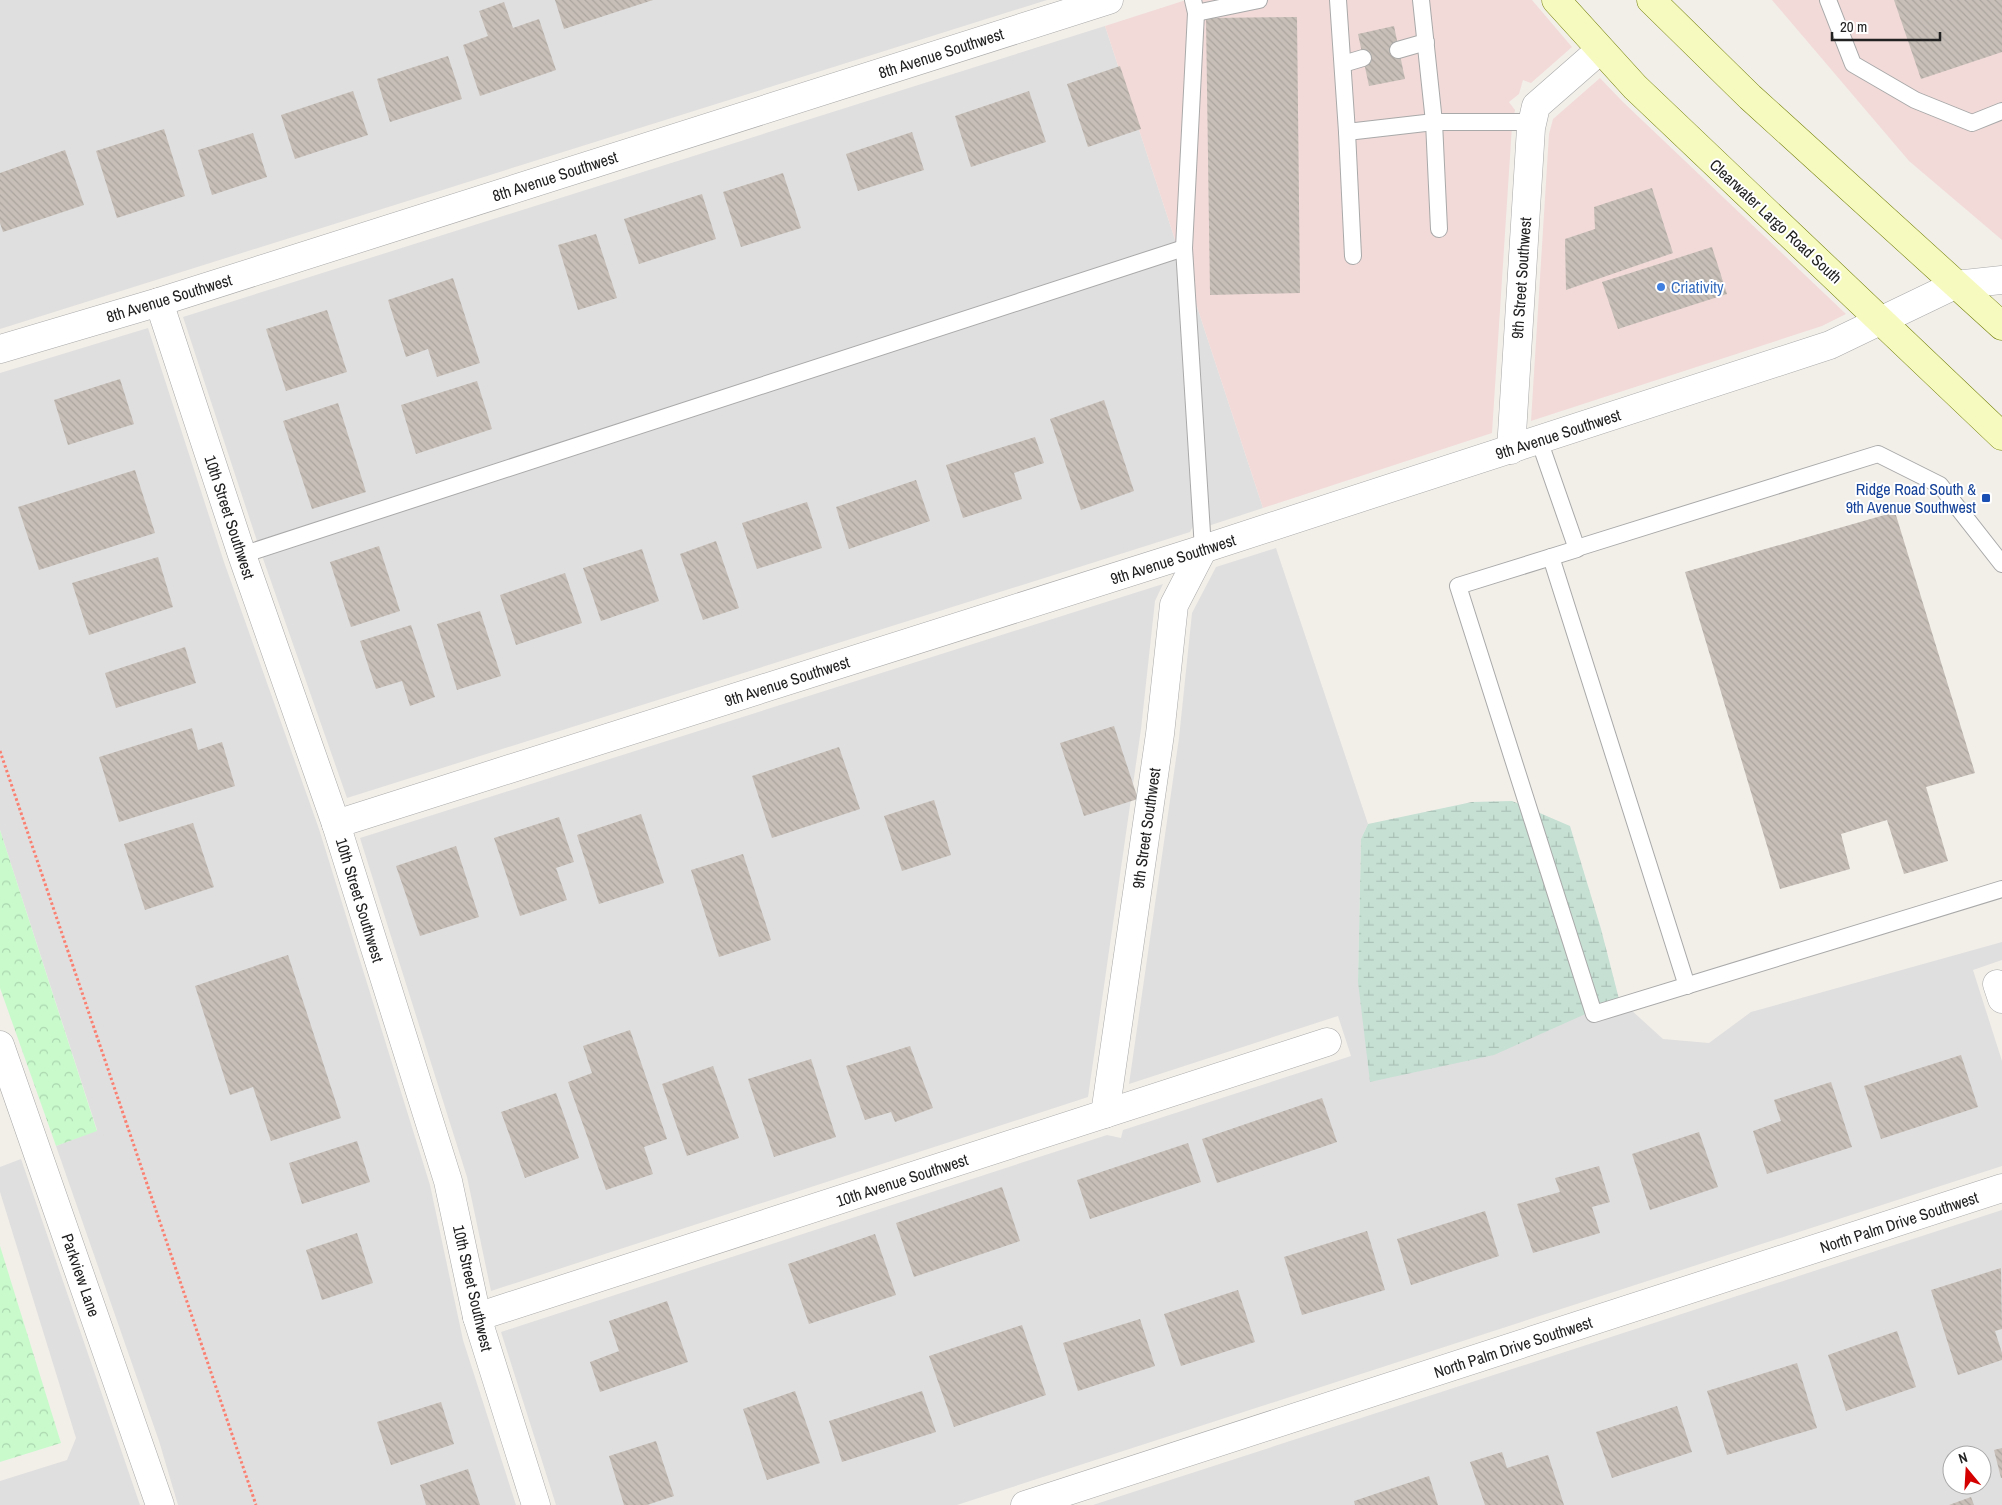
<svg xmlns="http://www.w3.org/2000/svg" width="2002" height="1505" font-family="'Archivo Narrow',sans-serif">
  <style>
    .residential { fill: #e0dfdf; fill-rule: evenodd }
    .commercial { fill: #f2dad9 }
    .wetland { fill: url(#wetland-marsh) }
    .park { fill: url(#park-crowns) }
    .building { fill: url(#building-back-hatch) }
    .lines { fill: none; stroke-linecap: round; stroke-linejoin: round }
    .service-casing { stroke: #a9a9a9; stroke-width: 18 }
    .minor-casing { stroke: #a9a9a9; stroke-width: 29 }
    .tertiary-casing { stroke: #a9a9a9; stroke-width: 29 }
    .secondary-casing { stroke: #707d05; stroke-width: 29 }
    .path { stroke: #fa8072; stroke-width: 3; stroke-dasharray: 2.5 2.5; stroke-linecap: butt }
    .service { stroke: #fff; stroke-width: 16 }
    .minor { stroke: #fff; stroke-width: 28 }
    .tertiary { stroke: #fff; stroke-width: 28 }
    .secondary { stroke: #f7fabf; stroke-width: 28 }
    .shop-dot { fill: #3f7fe0; stroke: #fff; stroke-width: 2 }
    .transit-dot { fill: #1a4fb4; stroke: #fff; stroke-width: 2 }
    .labels { text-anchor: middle; stroke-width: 4; stroke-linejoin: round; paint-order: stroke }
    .street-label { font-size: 16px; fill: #222; stroke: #fff }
    .shop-label { font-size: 16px; fill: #366cbe; stroke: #fff; text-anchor: start }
    .transit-label { font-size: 16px; fill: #164399; stroke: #fff; text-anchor: end }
  </style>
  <defs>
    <pattern id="wetland-marsh" width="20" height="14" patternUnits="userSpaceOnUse" patternTransform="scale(1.25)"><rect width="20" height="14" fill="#c6e0d4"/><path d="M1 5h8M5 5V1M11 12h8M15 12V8" fill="none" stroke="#aac0b6"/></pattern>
    <pattern id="park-crowns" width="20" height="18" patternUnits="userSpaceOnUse" patternTransform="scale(1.25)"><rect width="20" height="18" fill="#c8facc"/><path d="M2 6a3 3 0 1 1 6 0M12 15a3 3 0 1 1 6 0" fill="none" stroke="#acd6af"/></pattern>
    <pattern id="building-back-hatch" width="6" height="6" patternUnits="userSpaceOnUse" patternTransform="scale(1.25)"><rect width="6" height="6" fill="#c7bfb8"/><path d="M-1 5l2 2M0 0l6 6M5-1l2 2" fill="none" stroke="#aba49e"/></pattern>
  </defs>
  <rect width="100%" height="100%" fill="#f2efe9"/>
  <g class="residential">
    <polygon points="0,0 1047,0 0,329"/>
    <polygon points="1105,26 1263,508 1205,527 1196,521 1190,532 347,798 260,550 183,317"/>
    <polygon points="148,328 224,562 319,829 430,1185 463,1340 516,1505 178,1505 159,1441 56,1146 97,1130 0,830 0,373"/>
    <polygon points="1276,548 1368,824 1361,839 1358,982 1619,999 1663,1039 1709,1043 1751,1012 2002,942 2002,960 1973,970 2002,1061 2002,1166 957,1505 556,1505 501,1332 1107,1135 1121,1138 1123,1130 1351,1056 1338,1016 1129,1084 1179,738 1192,613 1216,567"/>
    <polygon points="1163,584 1155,601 1141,729 1088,1097 491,1291 467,1177 360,838"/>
    <polygon points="21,1159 140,1505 0,1505 0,1481 67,1460 76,1438 0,1192 0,1167"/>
    <path d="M2002,1210V1505H1093ZM1952,1455H1982V1485H1952Z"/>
  </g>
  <g class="commercial">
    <polygon points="1186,0 1532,0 1572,47 1531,83 1523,80 1519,94 1509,102 1515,110 1512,126 1492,433 1263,508 1105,26"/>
    <polygon points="1772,0 2002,0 2002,240 1909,161"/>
    <polygon points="1600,78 1623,102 1846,314 1822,326 1531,421 1549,134 1553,119"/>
  </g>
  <polygon class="wetland" points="1512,801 1570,826 1601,929 1619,999 1494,1055 1370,1082 1358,982 1361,839 1368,824 1472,802"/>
  <g class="park">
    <polygon points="0,830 97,1131 56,1146 0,988"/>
    <polygon points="0,1246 61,1443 0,1462"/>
  </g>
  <g class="building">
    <polygon points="555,0 653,0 564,29"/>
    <polygon points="1894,0 2002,0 2002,52 1921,79"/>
    <polygon points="504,2 513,28 539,19 556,70 480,96 463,45 488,36 479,11"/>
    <polygon points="1297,17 1300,293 1210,295 1206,18"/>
    <polygon points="1394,26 1405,79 1369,86 1358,34"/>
    <polygon points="448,56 462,99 390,122 377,79"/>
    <polygon points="1120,66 1141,129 1088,147 1067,84"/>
    <polygon points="353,91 368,135 295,159 281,115"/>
    <polygon points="1029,91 1046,142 971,167 955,116"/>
    <polygon points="164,129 185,196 117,218 96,151"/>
    <polygon points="912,132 924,170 858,191 846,154"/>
    <polygon points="253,133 267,177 212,195 198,150"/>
    <polygon points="65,150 84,205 3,232 0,223 0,173"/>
    <polygon points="783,173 801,228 741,247 723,192"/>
    <polygon points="1652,188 1673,253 1566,290 1565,239 1595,229 1594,207"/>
    <polygon points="702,194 716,239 639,264 624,219"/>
    <polygon points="596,234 617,298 578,310 558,245"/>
    <polygon points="1712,247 1727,294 1618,329 1602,282"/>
    <polygon points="453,278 480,363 437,377 428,349 406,357 388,300"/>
    <polygon points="327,310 347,372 286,391 266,329"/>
    <polygon points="120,379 134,424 68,445 54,400"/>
    <polygon points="477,381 492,429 416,454 401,405"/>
    <polygon points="1104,400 1134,491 1081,510 1050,419"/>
    <polygon points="338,403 366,492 312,509 283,421"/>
    <polygon points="1035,437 1044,463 1014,473 1022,499 963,518 946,465"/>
    <polygon points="135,470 155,533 39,570 18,507"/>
    <polygon points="916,480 930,521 849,549 836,507"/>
    <polygon points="807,502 822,548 757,569 742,523"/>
    <polygon points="1895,512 1975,773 1926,787 1948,861 1904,874 1887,820 1841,834 1850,869 1780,889 1685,572"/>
    <polygon points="716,541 739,608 703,620 680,554"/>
    <polygon points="379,546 400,611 351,627 330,562"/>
    <polygon points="642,549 659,601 601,621 583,568"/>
    <polygon points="158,557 173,607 89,635 72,583"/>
    <polygon points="565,573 582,623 516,645 500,595"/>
    <polygon points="480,611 501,676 457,690 437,624"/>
    <polygon points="411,625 435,697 410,706 402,681 376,689 360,641"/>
    <polygon points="185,647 196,683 116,708 105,673"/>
    <polygon points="1114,726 1138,799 1084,816 1060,743"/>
    <polygon points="192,728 198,750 222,742 235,786 119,822 99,757"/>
    <polygon points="839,747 860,809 772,838 752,776"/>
    <polygon points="934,800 951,855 902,871 884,816"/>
    <polygon points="641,814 664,883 599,904 577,835"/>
    <polygon points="559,817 574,862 556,868 567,900 520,916 494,838"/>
    <polygon points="193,823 214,887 145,910 124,844"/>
    <polygon points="456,846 479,917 420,936 396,866"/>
    <polygon points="743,854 771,940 719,957 691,870"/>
    <polygon points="288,955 341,1118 271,1141 253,1087 230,1095 195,986"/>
    <polygon points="630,1030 667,1139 644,1147 653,1174 606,1190 568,1082 592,1073 583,1046"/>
    <polygon points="910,1046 933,1108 895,1122 891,1112 865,1120 846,1066"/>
    <polygon points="1961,1055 1978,1107 1881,1139 1864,1086"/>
    <polygon points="811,1059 836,1137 774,1157 748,1079"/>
    <polygon points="713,1066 739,1138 687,1156 662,1084"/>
    <polygon points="1831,1082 1852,1147 1767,1174 1753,1131 1781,1121 1774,1100"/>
    <polygon points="556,1093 579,1158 525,1178 501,1112"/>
    <polygon points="1322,1098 1337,1142 1217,1183 1202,1139"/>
    <polygon points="1699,1132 1718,1187 1650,1210 1632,1154"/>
    <polygon points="357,1141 370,1182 302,1204 289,1163"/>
    <polygon points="1188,1143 1201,1182 1090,1219 1077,1180"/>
    <polygon points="1599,1166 1610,1202 1592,1207 1600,1233 1533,1253 1517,1204 1560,1192 1555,1178"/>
    <polygon points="1002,1187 1020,1241 914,1277 896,1223"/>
    <polygon points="1485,1211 1499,1256 1411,1285 1397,1239"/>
    <polygon points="1367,1231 1385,1290 1302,1315 1284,1257"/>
    <polygon points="357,1233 373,1283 322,1300 306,1250"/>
    <polygon points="875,1234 896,1295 809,1324 788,1264"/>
    <polygon points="2001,1268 2002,1329 1995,1331 2002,1353 2002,1360 1958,1375 1931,1290"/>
    <polygon points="1238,1290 1255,1342 1181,1366 1164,1314"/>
    <polygon points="667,1301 688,1362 600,1392 590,1362 619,1351 609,1321"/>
    <polygon points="1140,1319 1155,1366 1078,1391 1063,1343"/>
    <polygon points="1022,1325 1046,1395 954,1427 929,1356"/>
    <polygon points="1897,1331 1916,1387 1846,1411 1828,1355"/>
    <polygon points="1797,1363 1817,1428 1727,1455 1707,1391"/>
    <polygon points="795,1391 820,1463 767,1480 743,1409"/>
    <polygon points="922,1391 936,1432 842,1462 829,1421"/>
    <polygon points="441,1402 454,1444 391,1465 377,1422"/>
    <polygon points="1677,1406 1692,1452 1612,1478 1596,1432"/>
    <polygon points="656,1441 674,1496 647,1505 624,1505 609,1456"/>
    <polygon points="2002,1448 2002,1478 2001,1478 1994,1450"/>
    <polygon points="1502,1452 1507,1468 1548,1455 1564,1505 1485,1505 1470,1462"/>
    <polygon points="468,1469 480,1505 426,1505 420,1485"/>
    <polygon points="1429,1476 1438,1505 1355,1505 1354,1501"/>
    <polygon points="1971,1497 1974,1505 1949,1505"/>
  </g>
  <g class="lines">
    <defs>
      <g id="service">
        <polyline points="1193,0 1196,13 1184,248 1203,549"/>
        <polyline points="1338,0 1347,132 1434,122 1532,122"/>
        <polyline points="1421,0 1434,122 1439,229"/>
        <polyline points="1828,0 1853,64 1915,100 1972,123 2002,111"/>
        <polyline points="1196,13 1259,0"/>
        <polyline points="1398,50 1426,42"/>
        <polyline points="1343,64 1363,58"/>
        <polyline points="1347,132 1353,256"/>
        <polyline points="1539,440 1577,549 1458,586 1594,1014 2002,889"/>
        <polyline points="1577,548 1878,454 1940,485 2002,564"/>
        <polyline points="242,555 1184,248"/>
        <polyline points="1551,557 1687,986"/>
      </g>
      <g id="minor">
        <polyline points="159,302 242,555 336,824 448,1181 477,1317 536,1505"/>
        <polyline points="1511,450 1531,128 1536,106 1600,50"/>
        <polyline points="336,824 1203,549 1830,345 1955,285 2002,280"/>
        <polyline points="1997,984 2002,999"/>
        <polyline points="0,1045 160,1505"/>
        <polyline points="1105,1114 1160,734 1174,605 1203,549"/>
        <polyline points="477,1317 1327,1042"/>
        <polyline points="1025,1505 2002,1188"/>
      </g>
      <polyline id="tertiary" points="0,349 159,302 1109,0"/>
      <g id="secondary">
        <polyline points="1556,0 1635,87 2002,436"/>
        <polyline points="1651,0 1750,97 2002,326"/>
      </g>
    </defs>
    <use href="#service" class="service-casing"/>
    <use href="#minor" class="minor-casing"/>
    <use href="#tertiary" class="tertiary-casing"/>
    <use href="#secondary" class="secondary-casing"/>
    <polyline class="path" points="0,751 256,1505"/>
    <use href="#service" class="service"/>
    <use href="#minor" class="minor"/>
    <use href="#tertiary" class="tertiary"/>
    <use href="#secondary" class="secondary"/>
  </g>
  <circle class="shop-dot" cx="1661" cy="287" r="5"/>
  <rect class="transit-dot" x="1981" y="493" width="10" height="10" rx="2.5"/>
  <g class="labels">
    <g class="street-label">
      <text transform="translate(941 53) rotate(-18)" y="6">8th Avenue Southwest</text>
      <text transform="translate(555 176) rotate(-18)" y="6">8th Avenue Southwest</text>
      <text transform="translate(1776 221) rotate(43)" y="6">Clearwater Largo Road South</text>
      <text transform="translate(1521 278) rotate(-86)" y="6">9th Street Southwest</text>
      <text transform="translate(169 298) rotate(-17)" y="6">8th Avenue Southwest</text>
      <text transform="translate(1558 434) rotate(-18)" y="6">9th Avenue Southwest</text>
      <text transform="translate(230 517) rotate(72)" y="6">10th Street Southwest</text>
      <text transform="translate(1173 559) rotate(-18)" y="6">9th Avenue Southwest</text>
      <text transform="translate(787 681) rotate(-18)" y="6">9th Avenue Southwest</text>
      <text transform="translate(1146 828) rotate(-82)" y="6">9th Street Southwest</text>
      <text transform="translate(360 900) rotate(73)" y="6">10th Street Southwest</text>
      <text transform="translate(902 1180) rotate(-18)" y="6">10th Avenue Southwest</text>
      <text transform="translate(1899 1222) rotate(-18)" y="6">North Palm Drive Southwest</text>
      <text transform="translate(81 1275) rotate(71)" y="6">Parkview Lane</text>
      <text transform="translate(473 1288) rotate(77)" y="6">10th Street Southwest</text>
      <text transform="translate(1513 1347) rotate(-18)" y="6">North Palm Drive Southwest</text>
    </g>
    <g class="shop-label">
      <text x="1671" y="293">Criativity</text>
    </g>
    <g class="transit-label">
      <text x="1976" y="495">Ridge Road South &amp;<tspan x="1976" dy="18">9th Avenue Southwest</tspan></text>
    </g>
  </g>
  <g transform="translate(1967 1470) rotate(342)"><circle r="24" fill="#ffffff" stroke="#a7a7a7"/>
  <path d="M0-4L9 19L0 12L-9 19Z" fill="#d40000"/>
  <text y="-8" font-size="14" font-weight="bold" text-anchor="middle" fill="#222222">N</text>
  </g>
  <path d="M1832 32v8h108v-8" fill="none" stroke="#222222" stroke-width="2.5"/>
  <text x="1840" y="32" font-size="15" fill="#222222" stroke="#ffffff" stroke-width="4" paint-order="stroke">20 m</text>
</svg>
